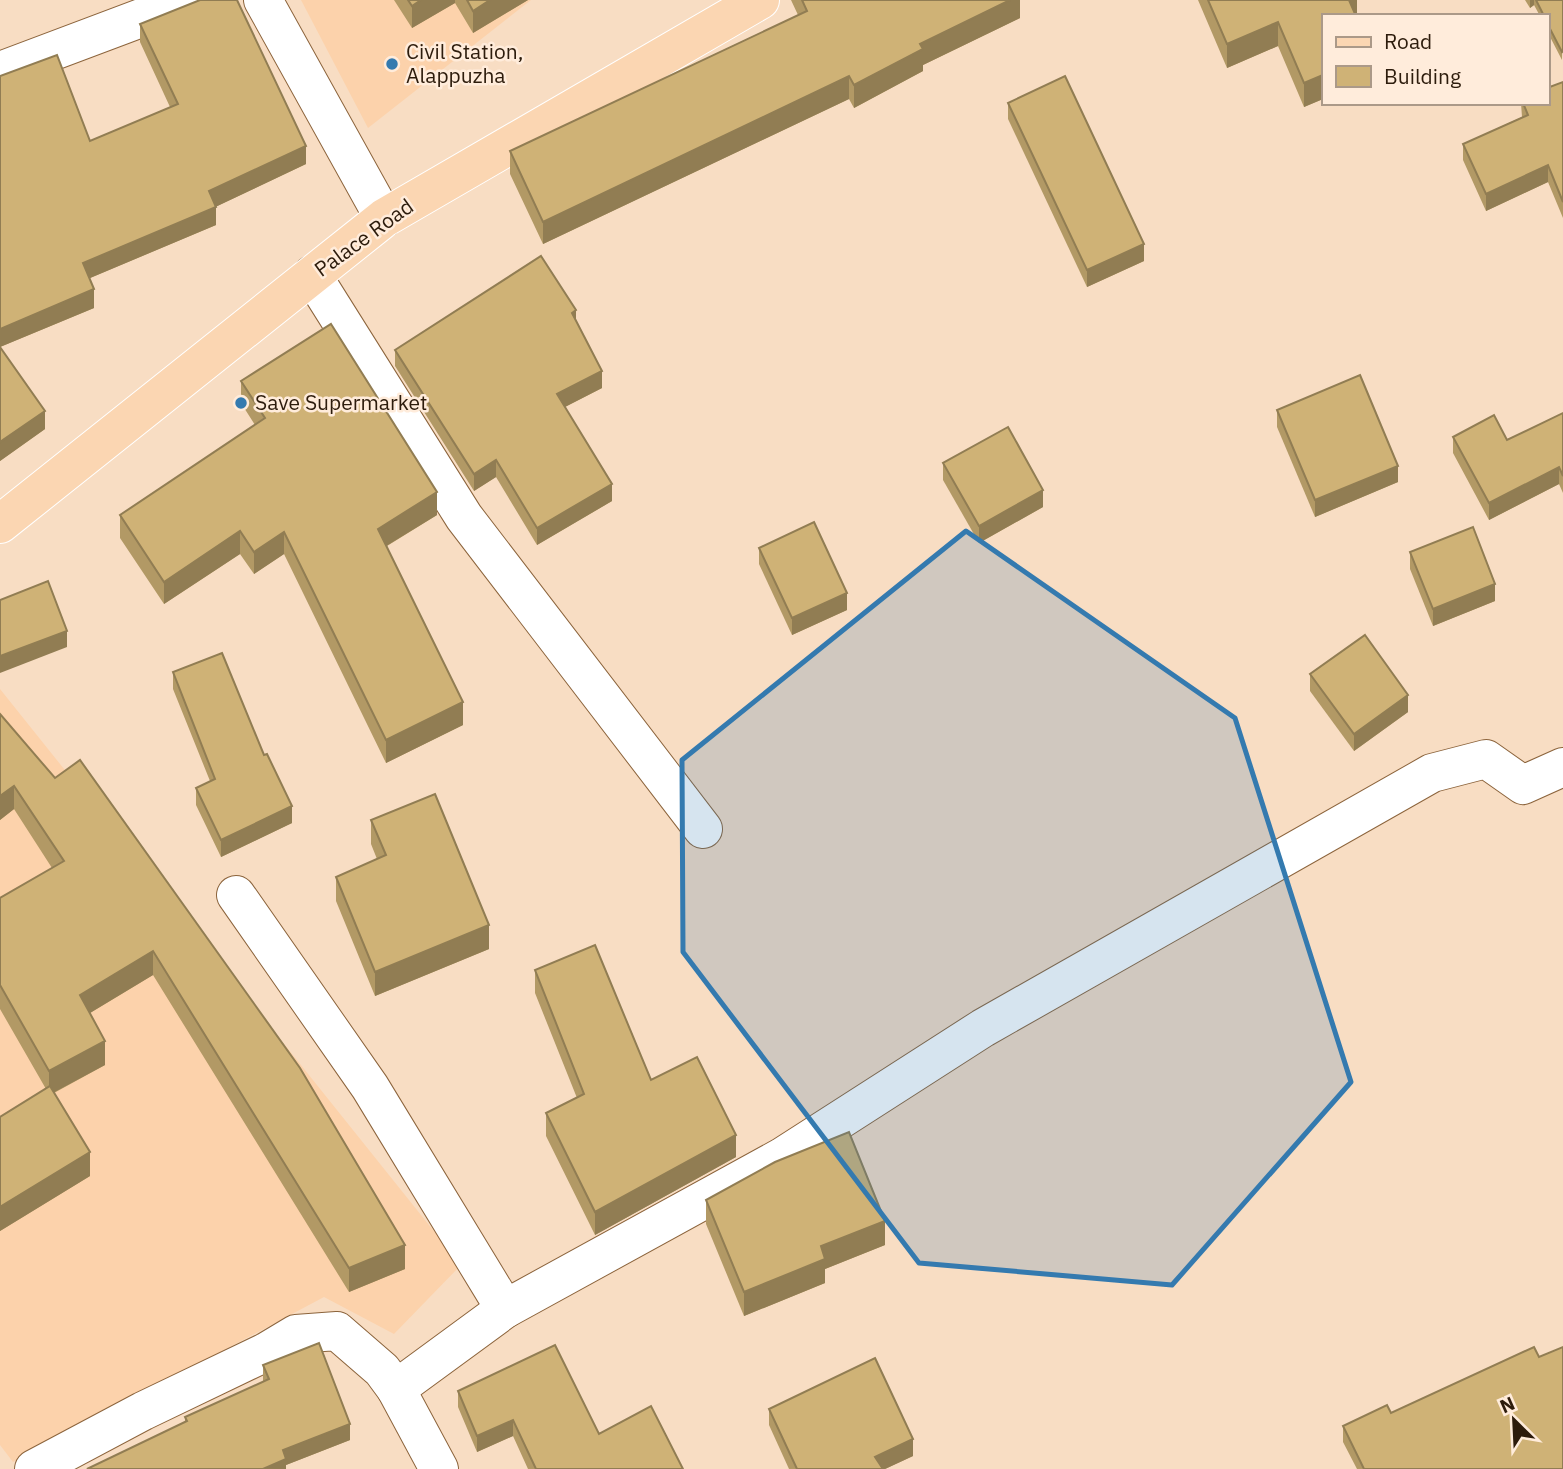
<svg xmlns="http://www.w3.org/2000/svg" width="1563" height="1469" font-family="'IBM Plex Sans',sans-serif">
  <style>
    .built { fill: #fcd2ab }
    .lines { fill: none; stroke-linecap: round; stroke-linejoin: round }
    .minor-casing { stroke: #8c643c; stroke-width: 40 }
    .major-casing { stroke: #fff; stroke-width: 40 }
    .minor { stroke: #fff; stroke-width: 38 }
    .major { stroke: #fbd6b2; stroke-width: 38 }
    .wall { fill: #b29965 }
    .shaded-wall { fill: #917d53 }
    .building { fill: #cfb276; stroke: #917d53; stroke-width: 2 }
    .marked { fill: #347aaf; fill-opacity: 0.2; stroke: #347aaf; stroke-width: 5; stroke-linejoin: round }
    .poi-dot { fill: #347aaf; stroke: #ffecdb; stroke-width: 2.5 }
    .labels { text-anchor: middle; stroke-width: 5; stroke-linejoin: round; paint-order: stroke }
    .poi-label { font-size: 21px; fill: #2d1c0c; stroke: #ffecdb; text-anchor: start }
    .street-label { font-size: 21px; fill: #2d1c0c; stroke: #ffecdb }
  </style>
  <rect width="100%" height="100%" fill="#f8ddc3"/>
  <g class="built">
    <polygon points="301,0 531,0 368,128"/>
    <polygon points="0,689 461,1265 394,1334 324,1297 13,1462 0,1445"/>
  </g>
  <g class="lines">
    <defs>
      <g id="minor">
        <polyline points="263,0 384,218"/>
        <polyline points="0,71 189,0"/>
        <polyline points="312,275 464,517 703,829"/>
        <polyline points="236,895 370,1087 505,1309"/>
        <polyline points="396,1389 439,1469"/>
        <polyline points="34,1469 143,1411 266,1352 296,1334 337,1331 382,1370 396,1389 505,1309 782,1157 983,1028 1432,773 1486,759 1523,785 1563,767"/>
      </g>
      <polyline id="major" points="0,524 384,218 760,0"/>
    </defs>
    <use href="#minor" class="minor-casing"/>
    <use href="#major" class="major-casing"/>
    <use href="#minor" class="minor"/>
    <use href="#major" class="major"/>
  </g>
  <g class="wall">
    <polygon points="394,0 528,0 473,33 455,3 412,28"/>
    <polygon points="791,0 1020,0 1020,18 923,65 923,71 854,108 849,99 543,244 510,174 510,151 798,15"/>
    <polygon points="1198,0 1357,0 1357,15 1323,16 1323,99 1304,107 1278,46 1227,68"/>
    <polygon points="1525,0 1563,0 1562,60 1547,31 1547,16 1540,16 1534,5 1530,8"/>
    <polygon points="140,24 306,164 215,207 216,225 90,278 94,308 0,347 45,429 0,461 0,76 90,141 170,107 140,42"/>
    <polygon points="1563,82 1563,218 1548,182 1486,211 1463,160 1463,144 1522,117 1521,103 1547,103"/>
    <polygon points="1008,103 1144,261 1087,287 1008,119"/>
    <polygon points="576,323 602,388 565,407 612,501 537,545 496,477 474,491 395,366 395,350"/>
    <polygon points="241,381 437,515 387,546 463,725 386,763 284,554 254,574 240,554 164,604 120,538 120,515 255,425 241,403"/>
    <polygon points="1277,410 1398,482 1315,517 1277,427"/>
    <polygon points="1563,413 1563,493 1559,484 1489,520 1453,453 1453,437 1507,440"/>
    <polygon points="943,463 1043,507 979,543 943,480"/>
    <polygon points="759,548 847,610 792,635 759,564"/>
    <polygon points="1410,552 1495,601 1433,626 1410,569"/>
    <polygon points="173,672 264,755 292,823 221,857 196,805 196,788 210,781 173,689"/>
    <polygon points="1310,674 1408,712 1354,751 1310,691"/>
    <polygon points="0,714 405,1269 349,1292 153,975 90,1013 105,1065 54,1093 90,1176 0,1231 0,1117 46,1089 0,1009 0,898 52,868 14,809 0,820"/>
    <polygon points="371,820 489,949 375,996 336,901 336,877 377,859 371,844"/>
    <polygon points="535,970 651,1080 736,1157 595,1235 546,1136 546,1113 577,1098 535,993"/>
    <polygon points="706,1200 885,1245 825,1269 825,1283 744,1316 706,1224"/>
    <polygon points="1539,1357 1563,1469 1357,1469 1343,1442 1343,1426 1391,1413"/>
    <polygon points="263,1365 350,1440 286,1465 286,1469 185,1422 185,1417 263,1382"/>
    <polygon points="458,1391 599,1434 683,1469 528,1469 513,1436 477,1452 458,1407"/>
    <polygon points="769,1409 913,1456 885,1469 789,1469 769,1425"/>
  </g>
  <g class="shaded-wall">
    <polygon points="421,0 455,0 455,3 412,28 412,6"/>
    <polygon points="490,0 528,0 473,33 473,11"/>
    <polygon points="1010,0 1020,0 1020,18 923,65 923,71 854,108 854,85 920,44"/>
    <polygon points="1347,0 1357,0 1357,15 1356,16"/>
    <polygon points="1530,0 1534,0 1534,5 1530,8"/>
    <polygon points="1278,22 1278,46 1227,68 1227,44"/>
    <polygon points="1323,75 1323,99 1304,107 1304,83"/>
    <polygon points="849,76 849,99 543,244 543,222"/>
    <polygon points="306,146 306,164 209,210 209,191"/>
    <polygon points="1548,165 1548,182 1486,211 1486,194"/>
    <polygon points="216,207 216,225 83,281 83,263"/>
    <polygon points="1144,244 1144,261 1087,287 1087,270"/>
    <polygon points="94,289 94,308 0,347 0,329"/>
    <polygon points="576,310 576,327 572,313"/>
    <polygon points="602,371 602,388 557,411 557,394"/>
    <polygon points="45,411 45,429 0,461 0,442"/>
    <polygon points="496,460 496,477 474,491 474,474"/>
    <polygon points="1398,466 1398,482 1315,517 1315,500"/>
    <polygon points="1559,467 1559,484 1489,520 1489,503"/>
    <polygon points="612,484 612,501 537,545 537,528"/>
    <polygon points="1043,490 1043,507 979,543 979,526"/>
    <polygon points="437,492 437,515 378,551 378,529"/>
    <polygon points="240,531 240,554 164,604 164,582"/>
    <polygon points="284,532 284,554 254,574 254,552"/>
    <polygon points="1495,584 1495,601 1433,626 1433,609"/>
    <polygon points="847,593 847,610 792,635 792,618"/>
    <polygon points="67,631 67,647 0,673 0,656"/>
    <polygon points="1408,695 1408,712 1354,751 1354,734"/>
    <polygon points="463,702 463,725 386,763 386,740"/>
    <polygon points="14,786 14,809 0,820 0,796"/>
    <polygon points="292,806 292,823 221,857 221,840"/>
    <polygon points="489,925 489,949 375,996 375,972"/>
    <polygon points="153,951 153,975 80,1019 80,995"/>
    <polygon points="105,1041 105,1065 49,1095 49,1071"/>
    <polygon points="736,1135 736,1157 595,1235 595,1212"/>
    <polygon points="90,1152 90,1176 0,1231 0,1207"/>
    <polygon points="885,1221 885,1245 825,1269 825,1283 744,1316 744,1292 821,1246"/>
    <polygon points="405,1245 405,1269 349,1292 349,1268"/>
    <polygon points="513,1420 513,1436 477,1452 477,1436"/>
    <polygon points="350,1424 350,1440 286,1465 286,1469 263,1469 283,1450"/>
    <polygon points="913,1439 913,1456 885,1469 875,1469 875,1457"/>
  </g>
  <g class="building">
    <polygon points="200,0 237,0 306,146 209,191 216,207 83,263 94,289 0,329 0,76 57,55 90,141 178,104 140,24"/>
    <polygon points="408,0 421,0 412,6"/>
    <polygon points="467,0 490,0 473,11"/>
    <polygon points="802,0 1010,0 920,44 923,49 854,85 849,76 543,222 510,151 807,11"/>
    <polygon points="1208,0 1349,0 1356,16 1323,16 1323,75 1304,83 1278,22 1227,44"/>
    <polygon points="1536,0 1563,0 1563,51 1562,52 1547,23 1547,16 1544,16"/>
    <polygon points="1065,76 1144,244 1087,270 1008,103"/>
    <polygon points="1563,82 1563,202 1548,165 1486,194 1463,144 1528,115 1523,103 1547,103 1547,88"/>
    <polygon points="541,256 576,310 572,313 602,371 557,394 612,484 537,528 496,460 474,474 395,350"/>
    <polygon points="331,324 437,492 378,529 463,702 386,740 284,532 254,552 240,531 164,582 120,515 265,418 241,381"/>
    <polygon points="0,347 45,411 0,442"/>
    <polygon points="1360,375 1398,466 1315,500 1277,410"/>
    <polygon points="1563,413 1563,476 1559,467 1489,503 1453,437 1494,415 1507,440"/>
    <polygon points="1008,427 1043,490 979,526 943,463"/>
    <polygon points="814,522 847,593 792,618 759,548"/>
    <polygon points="1473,527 1495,584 1433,609 1410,552"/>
    <polygon points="48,581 67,631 0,656 0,600"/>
    <polygon points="1365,635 1408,695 1354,734 1310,674"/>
    <polygon points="222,653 264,755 267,754 292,806 221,840 196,788 215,779 173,672"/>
    <polygon points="0,714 55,778 80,760 300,1068 405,1245 349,1268 153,951 80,995 105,1041 49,1071 0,985 0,898 64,861 14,786 0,796"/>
    <polygon points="435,794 489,925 375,972 336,877 386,855 371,820"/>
    <polygon points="595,945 651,1080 697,1057 736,1135 595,1212 546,1113 584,1094 535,970"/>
    <polygon points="50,1086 90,1152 0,1207 0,1117"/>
    <polygon points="849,1132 885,1221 821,1246 825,1259 744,1292 706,1200 775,1162"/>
    <polygon points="319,1343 350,1424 283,1450 286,1459 263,1469 87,1469 187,1421 185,1417 269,1379 263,1365"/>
    <polygon points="555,1345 599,1434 651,1406 683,1469 536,1469 513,1420 477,1436 458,1391"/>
    <polygon points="1534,1347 1539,1357 1563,1347 1563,1469 1364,1469 1343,1426 1387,1405 1391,1413"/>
    <polygon points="875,1358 913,1439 875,1457 883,1469 797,1469 769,1409"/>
  </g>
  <path class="marked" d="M966,531L1235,718L1351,1082L1172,1285L919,1263L683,952L682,760Z"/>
  <g class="poi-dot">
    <circle cx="392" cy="64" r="7"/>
    <circle cx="241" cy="403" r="7"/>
  </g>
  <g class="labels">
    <g class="poi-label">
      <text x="406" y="59">Civil Station,<tspan x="406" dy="24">Alappuzha</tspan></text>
      <text x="255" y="410">Save Supermarket</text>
    </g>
    <g class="street-label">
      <text transform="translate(364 238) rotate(-36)" y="7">Palace Road</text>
    </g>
  </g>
  <rect x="1322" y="14" width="228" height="91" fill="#ffecdb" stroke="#ab9988" stroke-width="2"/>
  <rect x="1336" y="37" width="35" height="10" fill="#fbd6b2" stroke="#ab9988" stroke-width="2"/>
  <text x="1384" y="49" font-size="21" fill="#2d1c0c">Road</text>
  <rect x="1336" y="66" width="35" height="21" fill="#cfb276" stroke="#ab9988" stroke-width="2"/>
  <text x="1384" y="84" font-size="21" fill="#2d1c0c">Building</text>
  <g transform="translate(1514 1420) rotate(336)" stroke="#ffecdb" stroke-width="5" paint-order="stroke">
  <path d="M0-5L12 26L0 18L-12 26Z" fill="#2d1c0c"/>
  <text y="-10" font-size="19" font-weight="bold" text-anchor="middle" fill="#2d1c0c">N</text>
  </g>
</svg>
